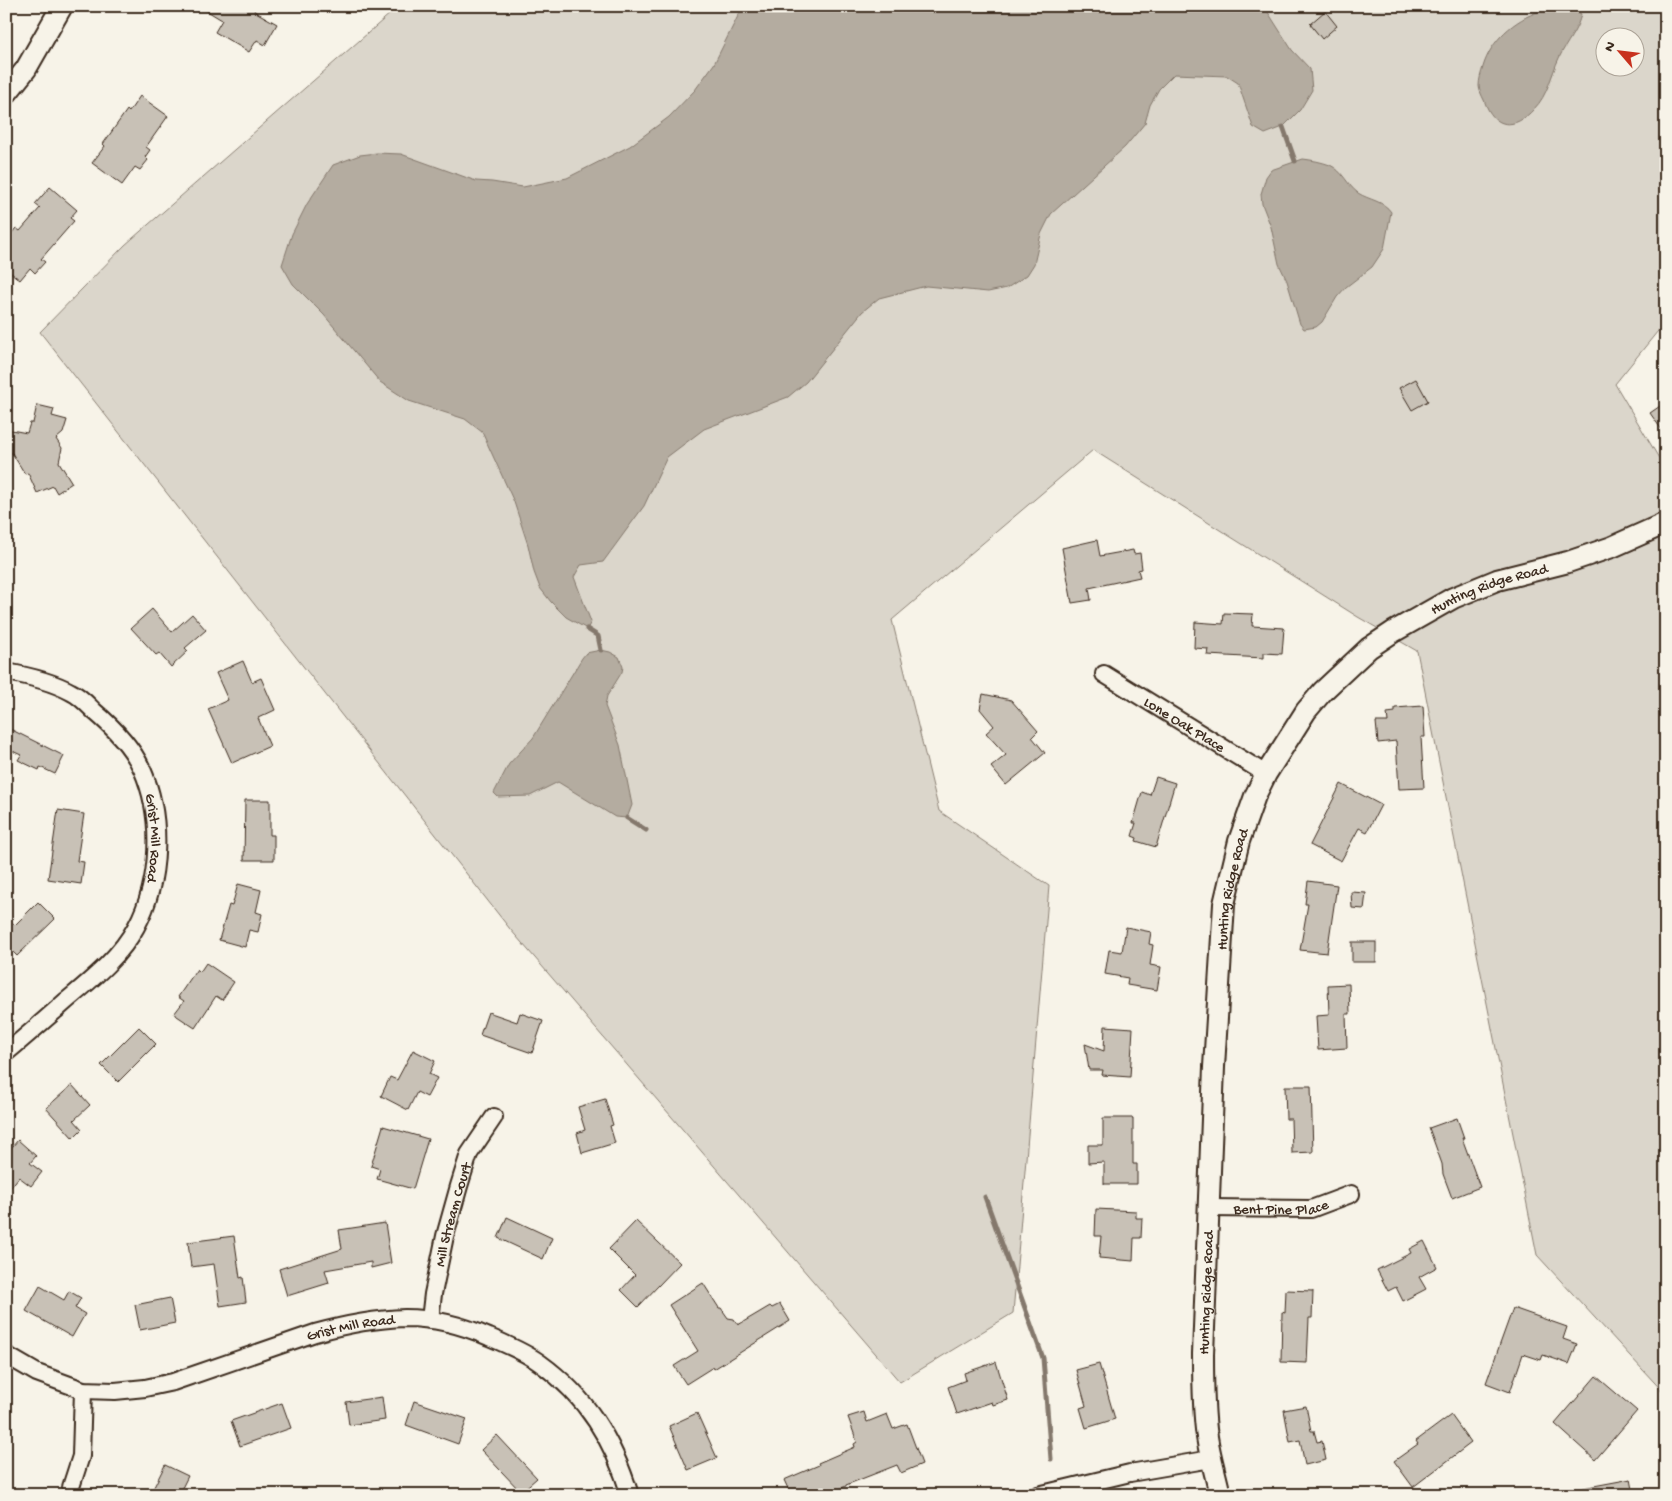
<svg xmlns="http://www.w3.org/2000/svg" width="1672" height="1501" font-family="'Gochi Hand',sans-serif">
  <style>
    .green { fill: #dbd6cb; stroke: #8b8074; fill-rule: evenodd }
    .water { fill: #b4aca0; stroke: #84786c }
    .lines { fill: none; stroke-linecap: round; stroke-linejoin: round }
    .stream { stroke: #84786c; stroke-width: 5 }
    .building { fill: #c8c1b6; stroke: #3b2a1e }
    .minor-casing { stroke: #3b2a1e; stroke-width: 20 }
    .tertiary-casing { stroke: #3b2a1e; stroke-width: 24 }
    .minor { stroke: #f7f3e8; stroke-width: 16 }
    .tertiary { stroke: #f7f3e8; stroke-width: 20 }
    .labels { text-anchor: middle; stroke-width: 4; stroke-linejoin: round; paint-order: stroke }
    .street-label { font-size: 15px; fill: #3b2a1e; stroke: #f7f3e8 }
  </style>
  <rect width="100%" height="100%" fill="#f7f3e8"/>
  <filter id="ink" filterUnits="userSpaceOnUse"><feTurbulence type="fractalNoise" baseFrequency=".02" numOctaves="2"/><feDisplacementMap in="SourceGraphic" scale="10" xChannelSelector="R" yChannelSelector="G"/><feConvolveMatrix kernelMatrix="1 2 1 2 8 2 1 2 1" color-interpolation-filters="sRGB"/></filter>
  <g filter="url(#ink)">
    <path class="green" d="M399,6H1666V321L1615,384L1666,470V1395L1537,1255L1417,651L1358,617L1093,450L892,620L939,811L1049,886L1013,1313L900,1382L510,929L40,332L125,245ZM1604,38H1634V68H1604Z"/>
    <g class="water">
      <polygon points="743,6 1264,6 1292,50 1310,69 1312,90 1300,110 1283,127 1265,134 1253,127 1238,83 1227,76 1174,74 1159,89 1150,105 1145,123 1125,147 1051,214 1041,234 1034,264 1027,275 1007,288 988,292 926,286 879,298 862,312 806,382 788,397 704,429 667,457 644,506 603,562 581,565 574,577 591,622 587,629 566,617 551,602 540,588 534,572 528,545 514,502 482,432 465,419 409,401 380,382 324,315 293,284 282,265 292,234 307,204 333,165 360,155 377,153 401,154 476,181 492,182 523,187 567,178 630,146 669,117 695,90 714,64"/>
      <path d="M1570,6L1581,14C1578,30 1566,43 1559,58C1551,75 1548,95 1534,109C1514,131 1494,129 1484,100C1482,96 1479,90 1479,86C1479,80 1481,73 1483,67C1491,40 1514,20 1540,11C1549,7 1561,8 1570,6Z"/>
      <path d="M1303,159C1312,160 1322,162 1330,165C1343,171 1347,185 1358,193C1369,200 1384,201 1391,212L1384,249L1372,267L1346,287L1337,297L1322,322L1316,327L1304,329L1300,324L1287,281L1279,264L1271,227L1262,204L1261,194L1266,177L1271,170Z"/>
      <polygon points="601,650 610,652 619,657 623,667 622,672 607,696 605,706 620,745 632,805 627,818 615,817 558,782 530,796 498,797 494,793 509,764 533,738 582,658 586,653"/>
    </g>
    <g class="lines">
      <g class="stream">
        <polyline points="1283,127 1295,161"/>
        <polyline points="587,629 598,636 601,650"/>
        <polyline points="627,818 646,830"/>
        <polyline points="985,1197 1043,1358 1051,1459"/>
      </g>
    </g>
    <g class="building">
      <polygon points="199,6 257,6 254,11 277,24 265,45 257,40 249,52 215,32 222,20"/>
      <polygon points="1325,11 1337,26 1322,39 1310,24"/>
      <polygon points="140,96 168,116 146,147 150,150 145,157 148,160 140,170 135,167 122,185 92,163 105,146 103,144 127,110 129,112"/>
      <polygon points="50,187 77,210 70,218 74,221 41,259 45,262 35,273 30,268 20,280 6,269 6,240 16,228 20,231 40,208 35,204"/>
      <polygon points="1416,379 1428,401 1412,410 1399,388"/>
      <polygon points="1666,402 1666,436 1650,413"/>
      <polygon points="37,405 54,409 52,416 67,420 63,433 56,439 62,448 59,462 72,483 57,493 53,486 37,493 28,473 25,474 12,453 6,452 6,429 27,433 30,423 33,423"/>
      <polygon points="1097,540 1100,556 1133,550 1134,554 1140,553 1142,569 1138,570 1140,577 1089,588 1091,600 1072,603 1062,548"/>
      <polygon points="152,609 172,632 192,614 206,630 185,648 188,651 171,667 159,653 156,655 131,628"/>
      <polygon points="1224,613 1253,614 1252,626 1284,628 1282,654 1264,653 1264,658 1207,655 1208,649 1194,648 1195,622 1223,624"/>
      <polygon points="243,661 252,682 261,678 275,710 258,718 270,746 232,763 208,709 228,700 216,673"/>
      <polygon points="983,694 1011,700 1038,731 1032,737 1045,753 1006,785 991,767 1006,755 986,733 994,726 980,709"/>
      <polygon points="1423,706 1425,737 1421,737 1424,788 1399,789 1396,741 1378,743 1376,722 1388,722 1387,713 1395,712 1395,708"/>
      <polygon points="6,727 64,756 55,774 40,767 39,770 18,760 21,755 6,748"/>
      <polygon points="1156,777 1175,783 1156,847 1136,841 1137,838 1132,836 1136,823 1133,823 1142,792 1150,795"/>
      <polygon points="1341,784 1381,805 1367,832 1359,828 1341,861 1310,845"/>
      <polygon points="245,800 270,800 270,835 274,835 274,860 244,860"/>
      <polygon points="58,810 84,814 77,861 84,862 81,884 48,879"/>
      <polygon points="1308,881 1337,885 1327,953 1300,950 1308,904 1305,904"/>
      <polygon points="238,884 261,890 256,912 262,914 258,932 249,930 245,947 219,940 229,905 232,906"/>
      <polygon points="1351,892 1366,893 1364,909 1352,908"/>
      <polygon points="38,902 55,919 17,956 6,945 6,917 15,925"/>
      <polygon points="1126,927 1151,932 1149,944 1153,945 1150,965 1161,967 1157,990 1127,985 1128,978 1105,974 1109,950 1122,952"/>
      <rect x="1352" y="942" width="24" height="20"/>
      <polygon points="206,963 234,982 222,1000 216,996 195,1028 174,1014 184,1001 178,997 197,969 200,972"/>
      <polygon points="1349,984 1350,1014 1346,1014 1347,1048 1318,1050 1316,1016 1329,1015 1328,985"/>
      <polygon points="488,1012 517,1022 520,1013 543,1021 532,1053 480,1035"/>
      <polygon points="1105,1026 1133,1028 1130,1077 1102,1075 1103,1070 1089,1070 1085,1044 1104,1051"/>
      <polygon points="139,1027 156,1044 118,1082 101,1065"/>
      <polygon points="413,1050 435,1061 429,1074 437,1078 427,1097 417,1092 408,1110 381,1096 390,1077 397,1080"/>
      <polygon points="72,1085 90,1105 74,1120 82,1129 73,1138 46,1108"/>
      <polygon points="1285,1086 1311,1086 1313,1152 1292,1153 1291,1119 1286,1119"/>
      <polygon points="605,1099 613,1125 610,1126 615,1143 582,1153 577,1133 585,1130 578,1107"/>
      <polygon points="1103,1118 1133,1118 1133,1164 1137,1164 1137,1184 1104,1184 1104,1162 1088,1163 1088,1145 1103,1145"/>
      <polygon points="1457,1118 1464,1138 1462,1138 1480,1187 1452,1198 1443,1174 1442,1164 1429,1128"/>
      <polygon points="383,1126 428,1139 413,1189 377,1179 380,1169 371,1166"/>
      <polygon points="18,1140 36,1156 30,1163 42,1172 31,1186 19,1177 6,1193 6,1154"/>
      <polygon points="1096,1209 1136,1211 1136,1218 1142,1218 1141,1238 1134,1238 1133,1261 1099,1258 1101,1236 1095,1236"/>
      <polygon points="507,1217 552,1238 543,1259 498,1238"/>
      <polygon points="636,1221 680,1263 638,1307 621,1290 635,1275 609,1249"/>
      <polygon points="385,1223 391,1263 371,1268 371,1262 325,1270 329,1283 287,1296 279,1269 342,1249 339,1230"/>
      <polygon points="234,1236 240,1278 243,1277 246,1302 220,1306 214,1264 191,1267 188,1242"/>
      <polygon points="1424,1241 1437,1267 1419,1277 1426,1289 1403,1301 1396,1287 1388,1291 1377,1270 1411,1253 1409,1249"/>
      <polygon points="703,1283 719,1308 721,1308 728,1318 734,1319 738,1325 770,1306 772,1308 780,1304 790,1321 714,1369 713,1367 686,1384 674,1366 698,1351 669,1305"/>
      <polygon points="40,1286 64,1300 69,1291 81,1298 75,1308 85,1314 72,1337 26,1311"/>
      <polygon points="1286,1290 1313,1291 1312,1318 1309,1318 1307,1363 1281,1362 1282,1312 1285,1313"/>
      <polygon points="170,1298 175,1323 140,1330 135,1305"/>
      <polygon points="1513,1308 1567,1327 1563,1339 1577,1344 1569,1364 1543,1355 1541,1360 1523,1354 1510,1392 1486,1383"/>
      <polygon points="996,1362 1008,1400 993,1405 992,1402 957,1414 948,1387 966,1380 964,1373"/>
      <polygon points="1099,1364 1115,1419 1086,1428 1080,1408 1086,1406 1076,1370"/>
      <polygon points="1596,1376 1637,1411 1595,1460 1555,1424"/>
      <polygon points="382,1397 385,1420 349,1425 346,1402"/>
      <polygon points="414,1401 467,1419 458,1444 406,1425"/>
      <polygon points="282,1403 291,1428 240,1446 231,1421"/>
      <polygon points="1306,1406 1311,1431 1314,1431 1317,1442 1322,1441 1326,1460 1305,1465 1300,1440 1290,1442 1284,1410"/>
      <polygon points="864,1412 867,1422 887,1414 893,1429 907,1424 922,1464 901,1473 897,1465 846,1485 846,1486 827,1495 791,1495 784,1480 819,1465 818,1463 855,1447 854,1444 857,1442 848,1417"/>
      <polygon points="697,1413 717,1458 688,1470 669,1426"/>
      <polygon points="1451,1415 1471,1443 1413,1487 1394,1461 1418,1444 1416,1441"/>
      <polygon points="497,1435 537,1478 521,1492 481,1450"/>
      <polygon points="165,1465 188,1476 181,1490 179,1495 150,1495"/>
      <polygon points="1631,1479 1634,1495 1584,1495 1583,1488"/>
    </g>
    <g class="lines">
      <defs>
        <g id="minor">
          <path id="s1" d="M6,672C29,676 51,681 71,692C80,696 87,704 94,711C113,727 132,747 142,769C163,817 161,881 136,927C120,957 91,980 66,1001C46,1019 26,1036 6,1053"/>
          <path id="s2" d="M1104,674L1266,774"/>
          <path id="s3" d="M1209,1208L1311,1209L1351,1194"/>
          <path id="s4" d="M430,1320L433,1294L445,1236L459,1186L469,1154L494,1117"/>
          <path id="s5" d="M6,1355L37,1373L83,1390L115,1391L145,1388L173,1382L315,1333C344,1325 375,1319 405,1318C433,1318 464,1326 489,1337C506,1344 525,1352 540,1363C587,1397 613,1440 630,1495"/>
          <polyline points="71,1487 81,1456 83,1390"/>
          <polyline points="1038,1495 1130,1473 1211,1459"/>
        </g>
        <g id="tertiary">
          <polyline points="6,94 26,69 62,6"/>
          <path id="s6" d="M1220,1495C1216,1476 1210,1457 1207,1437C1203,1410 1203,1382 1203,1354L1214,1067L1224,904L1239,841L1255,796L1266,774L1306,711L1323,691L1369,648L1393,632L1453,598L1497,580L1568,562L1612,547L1666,523"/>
        </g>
      </defs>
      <use href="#minor" class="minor-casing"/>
      <use href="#tertiary" class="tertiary-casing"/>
      <use href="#minor" class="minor"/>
      <use href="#tertiary" class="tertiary"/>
    </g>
  </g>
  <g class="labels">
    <g class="street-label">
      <text dy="5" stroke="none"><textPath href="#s6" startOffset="1029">Hunting Ridge Road</textPath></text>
      <text dy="5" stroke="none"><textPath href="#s2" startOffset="95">Lone Oak Place</textPath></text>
      <text dy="5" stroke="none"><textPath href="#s1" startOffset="245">Grist Mill Road</textPath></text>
      <text dy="5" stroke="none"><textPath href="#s6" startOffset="609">Hunting Ridge Road</textPath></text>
      <text dy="5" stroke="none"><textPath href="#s3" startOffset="72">Bent Pine Place</textPath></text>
      <text dy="5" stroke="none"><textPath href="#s4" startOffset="108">Mill Stream Court</textPath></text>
      <text dy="5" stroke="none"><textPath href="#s6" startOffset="204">Hunting Ridge Road</textPath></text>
      <text dy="5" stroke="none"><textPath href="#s5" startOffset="362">Grist Mill Road</textPath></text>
    </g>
  </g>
  <rect width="1672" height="1501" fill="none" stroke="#f7f3e8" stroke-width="25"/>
  <rect x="12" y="12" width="1647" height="1476" fill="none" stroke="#3b2a1e" stroke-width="2" filter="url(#ink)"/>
  <g transform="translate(1620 52) rotate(298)"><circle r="24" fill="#f7f3e8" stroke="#aca397"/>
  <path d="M0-4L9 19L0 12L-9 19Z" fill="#c8321e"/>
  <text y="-8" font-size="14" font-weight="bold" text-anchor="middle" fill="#3b2a1e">N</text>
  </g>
</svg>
